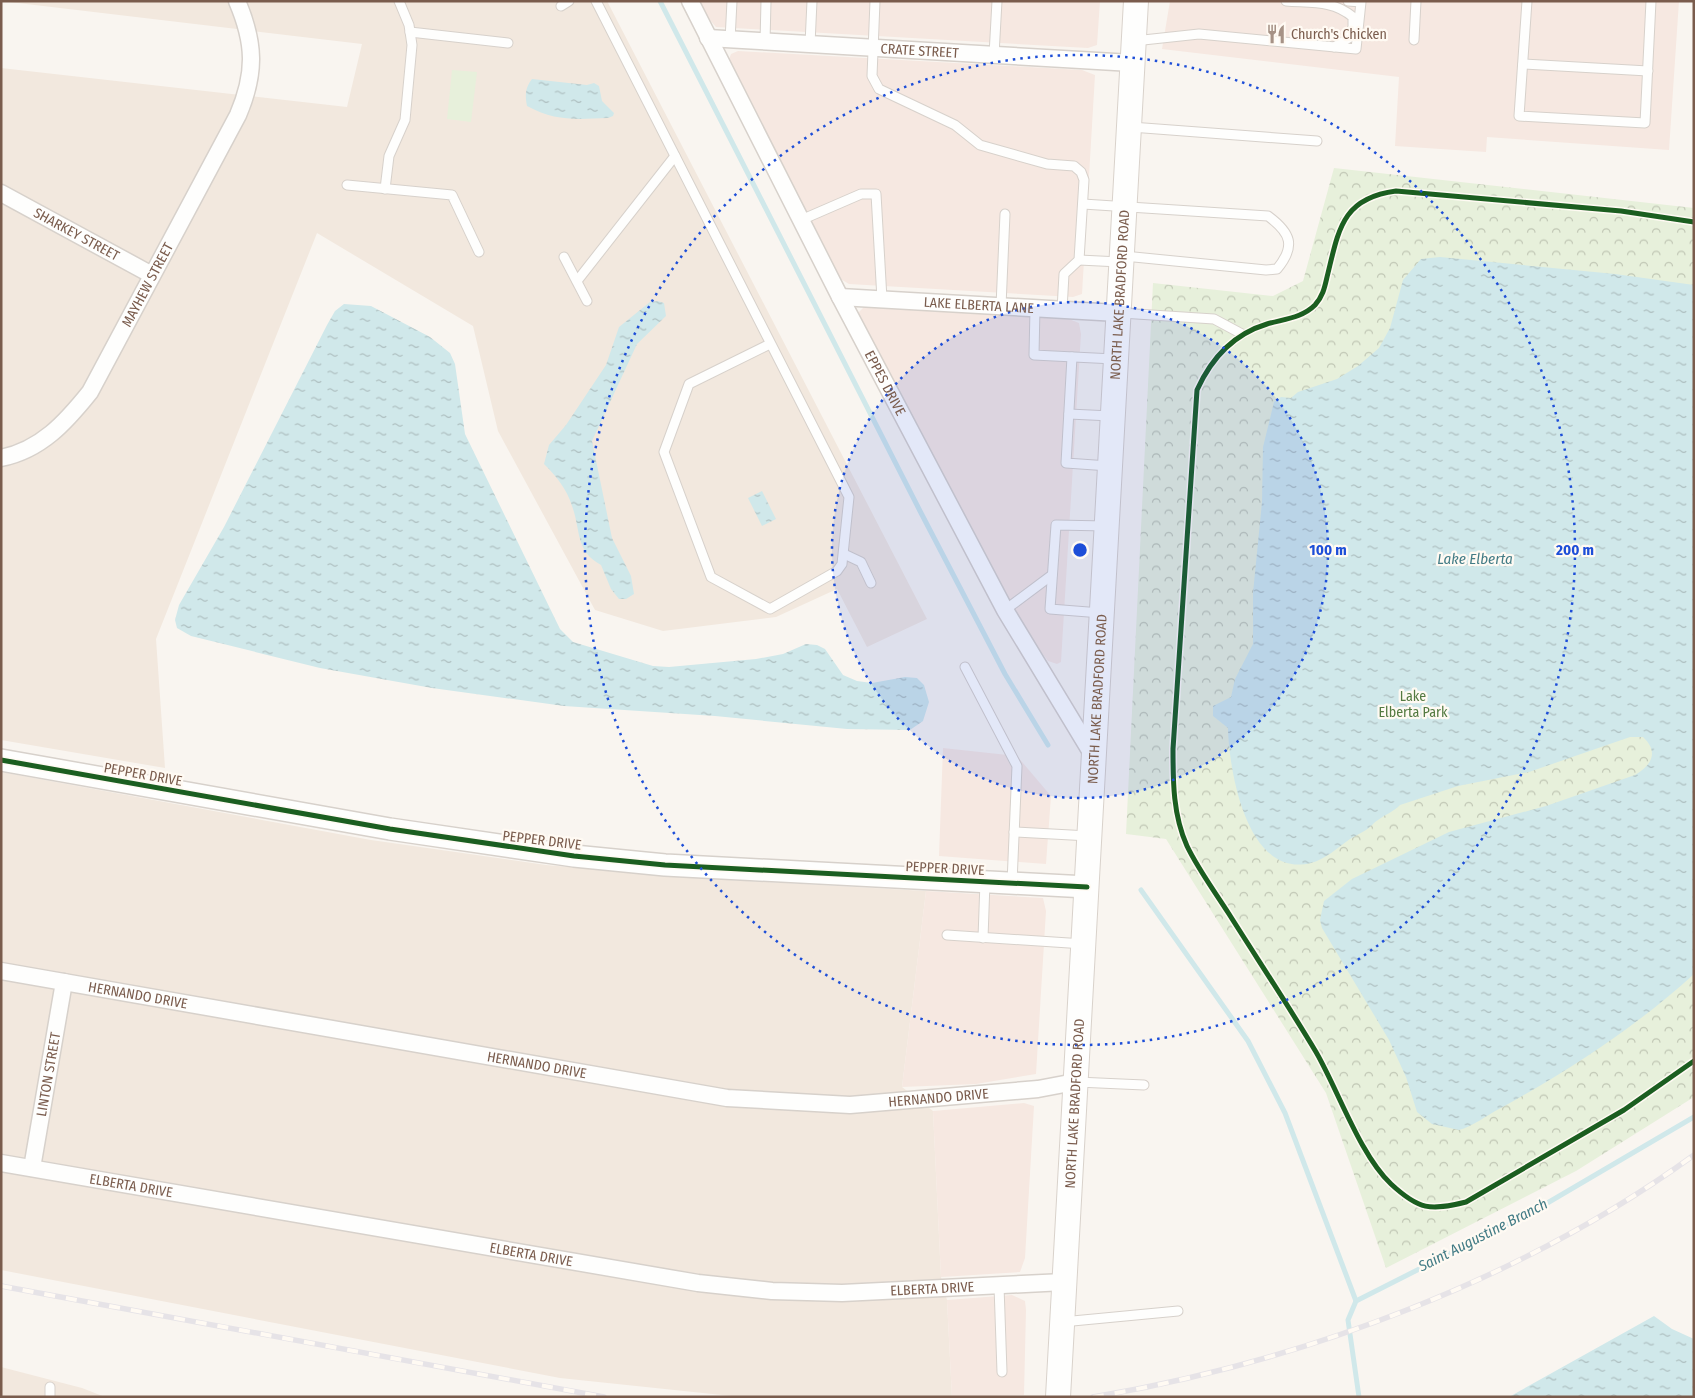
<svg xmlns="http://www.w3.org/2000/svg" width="1695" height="1398" font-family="'Fira Sans Condensed',sans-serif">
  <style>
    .residential { fill: #f2e8de }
    .commercial { fill: #f6e8e1 }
    .park { fill: url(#park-crowns) }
    .pitch { fill: #e7f0db }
    .water { fill: url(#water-ripples) }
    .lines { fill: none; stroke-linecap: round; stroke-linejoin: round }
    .stream { stroke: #d0e8ea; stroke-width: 5 }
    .service-casing { stroke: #d7d1cb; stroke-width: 11 }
    .minor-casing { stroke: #d7d1cb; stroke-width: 19 }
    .tertiary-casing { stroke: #d7d1cb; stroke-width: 24 }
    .secondary-casing { stroke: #d9d2cb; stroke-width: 26 }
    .service { stroke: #fefefd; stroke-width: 9 }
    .minor { stroke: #fefefd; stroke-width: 16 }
    .tertiary { stroke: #fefefd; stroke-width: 21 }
    .secondary { stroke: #fefefd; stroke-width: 24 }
    .rail-casing { stroke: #e6e3e7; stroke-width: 5.5 }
    .rail { stroke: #fffaf3; stroke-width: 4; stroke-dasharray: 11; stroke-linecap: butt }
    .cycleway-casing { stroke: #fffaf3; stroke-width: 8 }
    .cycleway { stroke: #1b5e20; stroke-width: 5 }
    .ring { fill: none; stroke: #1d4ed8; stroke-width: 2.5; stroke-dasharray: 2.5 5 }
    .labels { text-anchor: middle; stroke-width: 4.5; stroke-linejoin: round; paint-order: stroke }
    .poi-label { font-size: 14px; fill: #7a5c4d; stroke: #fffaf3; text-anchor: start }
    .street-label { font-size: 14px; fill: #7a5c4d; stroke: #fffaf3 }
    .park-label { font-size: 14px; fill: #537a41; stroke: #fffaf3 }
    .water-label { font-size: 15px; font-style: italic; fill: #437c86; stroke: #fffaf3 }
    .centre { fill: #1d4ed8; stroke: #fffaf3; stroke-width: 2.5 }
    .ring-label { font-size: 15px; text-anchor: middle; font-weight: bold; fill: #1d4ed8; stroke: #fffaf3; stroke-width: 4.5; stroke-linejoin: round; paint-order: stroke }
  </style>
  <defs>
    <pattern id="park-crowns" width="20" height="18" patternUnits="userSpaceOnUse" patternTransform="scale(1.25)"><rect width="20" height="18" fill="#e7f0db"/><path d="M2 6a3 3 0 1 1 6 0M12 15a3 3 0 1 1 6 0" fill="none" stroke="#c0c6b4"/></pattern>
    <pattern id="water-ripples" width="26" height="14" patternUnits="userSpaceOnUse" patternTransform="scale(1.25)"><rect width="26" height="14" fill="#d0e8ea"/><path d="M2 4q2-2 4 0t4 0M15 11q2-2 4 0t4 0" fill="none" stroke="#aebfc0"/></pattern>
  </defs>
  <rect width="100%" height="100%" fill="#f9f5f0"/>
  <g class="residential">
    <polygon points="1,1 607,1 927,619 867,647 837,589 776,617 663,631 595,610 498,431 473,326 317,233 156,639 165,768 1,740 1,68 347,107 362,44"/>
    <polygon points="1,772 371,840 546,865 712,879 926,891 902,1087 933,1111 941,1277 947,1300 952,1397 741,1397 560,1378 1,1270"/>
    <polygon points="1,1367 82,1388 105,1397 1,1397"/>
  </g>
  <g class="commercial">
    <polygon points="700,1 1100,1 1097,45 1088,48 716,27 709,19"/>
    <polygon points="1170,1 1679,1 1669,150 1487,137 1486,152 1395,146 1399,77 1162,49"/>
    <polygon points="738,51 1082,70 1095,75 1082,294 1073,297 849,284 839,278 728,62 731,54"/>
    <polygon points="864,307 1069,319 1079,323 1081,334 1061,662 1057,664 1048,661 1029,636 858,318 858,313"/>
    <polygon points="943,748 1017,756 1051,796 1046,864 939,856"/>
    <polygon points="926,891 1043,898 1046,911 1036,1074 976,1084 902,1087"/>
    <polygon points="1024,1103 1034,1106 1025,1258 1020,1272 941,1277 933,1111"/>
    <polygon points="1012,1295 1025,1301 1026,1310 1024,1395 952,1397 947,1300"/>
  </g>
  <polygon class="park" points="1334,168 1694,208 1694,1097 1576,1171 1386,1268 1326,1093 1166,839 1126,834 1153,283 1273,296 1303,281"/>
  <polygon class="pitch" points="452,70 477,72 471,122 447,119"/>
  <g class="water">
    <path d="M532,79L587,85L594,83L599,86L602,101L614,113L613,116L608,118C577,119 556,122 527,106C525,95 525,88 532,79Z"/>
    <path d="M1440,257L1615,274L1694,285V974C1636,1027 1568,1071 1499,1109C1487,1115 1472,1127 1459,1130L1432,1124L1417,1112L1406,1077L1389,1040L1322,928L1320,920L1324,901L1352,879L1449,832L1546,806L1635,775C1652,765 1659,752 1643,737H1630L1529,772L1458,786L1400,805C1393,812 1386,814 1378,820C1374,822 1371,827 1366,830C1361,833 1355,836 1350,839C1337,848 1326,859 1311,863C1247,879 1229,771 1228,728L1213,716V706L1231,697L1235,679L1253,644V593L1262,502L1263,447L1274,402L1281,397L1291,398L1298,392L1337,379L1358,366L1379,348L1390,328L1403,280L1421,259Z"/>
    <path d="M658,301L664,303L666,316L637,344L592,441L612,538L631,576L634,594L626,599H619L611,589L601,565C575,551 581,530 572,506C567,489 556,476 544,464L549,445L566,425L606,365L619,327L650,302Z"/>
    <polygon points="344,304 371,306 430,337 450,353 455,364 465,434 560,629 573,642 653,666 669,667 756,659 783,654 806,644 817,645 825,649 843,675 857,681 872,683 905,677 917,678 924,685 929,702 923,721 910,730 847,729 715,716 564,706 432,688 320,668 191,636 177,628 175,620 179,605 224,527 327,325 335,311"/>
    <polygon points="762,491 776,519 762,526 748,498"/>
    <polygon points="1654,1316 1672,1329 1694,1339 1694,1397 1509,1397"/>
  </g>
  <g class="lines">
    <g class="stream">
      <polyline points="660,1 920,511 1005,674 1048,745"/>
      <polyline points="1141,890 1248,1041 1285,1113 1356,1301"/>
      <polyline points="1359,1397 1348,1320 1356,1301 1532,1212 1694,1117"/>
    </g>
    <defs>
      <g id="service">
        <polyline points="596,1 849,497 842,564 837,571 770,609 711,577 664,452 689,384 770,344"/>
        <polyline points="875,1 872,76 879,89 955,125 980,145 1047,164 1074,166 1081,172 1084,180 1079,260 1064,274 1062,310"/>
        <path d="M1286,1C1311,3 1333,0 1353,17V27L1349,38L1334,47"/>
        <polyline points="1527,1 1519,116 1645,123 1651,1"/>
        <polyline points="561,6 569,1"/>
        <polyline points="410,32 508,43"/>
        <polyline points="730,40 732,1"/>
        <polyline points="1414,40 1416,1"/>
        <polyline points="1134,41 1199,34 1356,49 1361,2 1348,1"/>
        <polyline points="765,42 766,1"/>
        <polyline points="810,44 812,1"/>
        <polyline points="994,55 997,1"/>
        <polyline points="1523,64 1648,71"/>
        <polyline points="1131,127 1317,141"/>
        <polyline points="347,185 452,195 479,252"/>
        <polyline points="385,189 389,156 405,120 412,45 409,25 399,1"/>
        <path d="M1083,204L1268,216C1291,233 1296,246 1277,269L1266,270L1124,256"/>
        <polyline points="801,220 861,194 876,194 882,299"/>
        <polyline points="564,257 587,301"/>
        <polyline points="1079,260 1120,262"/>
        <polyline points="577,281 675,156"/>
        <polyline points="1001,306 1005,214"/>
        <polyline points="1035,308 1034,355 1114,359"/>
        <polyline points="1121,313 1214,319 1242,334"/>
        <polyline points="1072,357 1066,463 1109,466"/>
        <polyline points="1069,414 1111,416"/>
        <polyline points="844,554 861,562 871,583"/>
        <polyline points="1005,610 1052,575"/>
        <polyline points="1101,613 1050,609 1056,525 1106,526"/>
        <polyline points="965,667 1017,766 1012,883"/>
        <polyline points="1014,832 1089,836"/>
        <polyline points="947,935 1084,944"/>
        <polyline points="983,938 985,882"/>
        <polyline points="1077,1082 1144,1085"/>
        <polyline points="999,1286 1002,1372"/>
        <polyline points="1062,1322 1178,1311"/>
        <polyline points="50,1397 50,1387"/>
      </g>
      <g id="minor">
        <path id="s1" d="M690,1L840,297L1005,610L1094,757"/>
        <path id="s2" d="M708,38L1132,63"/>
        <path id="s3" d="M1,193L152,275"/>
        <path id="s4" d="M840,297L1118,313"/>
        <path id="s5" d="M1,458C41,450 66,422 90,392L238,115C256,73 255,43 237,1"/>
        <path id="s6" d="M1,971L727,1098L850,1105L1038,1089L1075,1082"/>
        <path id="s7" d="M1,1163L698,1283L772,1291L842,1293L1064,1282"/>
        <path id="s8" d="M32,1168L64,982"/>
      </g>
      <polyline id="tertiary" points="1,760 390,829 574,856 665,865 1087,887"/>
      <g id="secondary">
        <path id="s9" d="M1058,1397L1136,1"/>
      </g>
    </defs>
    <use href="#service" class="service-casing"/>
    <use href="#minor" class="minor-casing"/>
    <use href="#tertiary" class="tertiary-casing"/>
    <use href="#secondary" class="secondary-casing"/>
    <use href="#service" class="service"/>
    <use href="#minor" class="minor"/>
    <use href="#tertiary" class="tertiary"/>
    <use href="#secondary" class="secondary"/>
    <defs>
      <g id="rail">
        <polyline points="1,1286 604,1397"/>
        <path d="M1093,1397C1302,1362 1522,1280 1694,1155"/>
      </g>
    </defs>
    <use href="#rail" class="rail-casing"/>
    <use href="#rail" class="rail"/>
    <defs>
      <g id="cycleway">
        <path d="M1694,222L1621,211L1396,191C1343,198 1339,228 1328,273C1325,285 1324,295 1315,305C1302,318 1284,319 1267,324C1234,334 1211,359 1197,390L1173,749C1173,782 1173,815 1187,846C1198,869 1215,892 1229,914C1258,960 1288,1005 1316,1052C1338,1090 1360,1155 1391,1184C1419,1210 1430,1211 1466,1202L1624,1110L1694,1061"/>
        <polyline points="1,760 390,829 574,856 665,865 1087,887"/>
      </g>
    </defs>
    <use href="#cycleway" class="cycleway-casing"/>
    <use href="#cycleway" class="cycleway"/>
  </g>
  <circle cx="1080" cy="550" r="248" fill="#1d4ed8" fill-opacity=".12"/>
  <g class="ring">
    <circle cx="1080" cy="550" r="248"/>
    <circle cx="1080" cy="550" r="495"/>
  </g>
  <defs>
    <symbol id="restaurant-bare" viewBox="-9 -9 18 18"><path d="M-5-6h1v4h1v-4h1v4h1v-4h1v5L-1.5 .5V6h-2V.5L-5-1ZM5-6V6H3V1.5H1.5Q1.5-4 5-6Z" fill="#a69286" stroke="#fffaf3" stroke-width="2.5" paint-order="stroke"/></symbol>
  </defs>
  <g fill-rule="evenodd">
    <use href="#restaurant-bare" x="1262" y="20" width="28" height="28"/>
  </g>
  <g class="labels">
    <g class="poi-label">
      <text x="1291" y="39">Church's Chicken</text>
    </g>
    <g class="street-label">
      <text dy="5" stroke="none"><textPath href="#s2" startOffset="212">CRATE STREET</textPath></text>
      <text dy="5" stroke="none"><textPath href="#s3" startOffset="86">SHARKEY STREET</textPath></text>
      <text dy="5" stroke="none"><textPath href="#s5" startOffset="235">MAYHEW STREET</textPath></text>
      <text dy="5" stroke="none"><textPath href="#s9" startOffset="1104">NORTH LAKE BRADFORD ROAD</textPath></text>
      <text dy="5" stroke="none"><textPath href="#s4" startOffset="139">LAKE ELBERTA LANE</textPath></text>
      <text dy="5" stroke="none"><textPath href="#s1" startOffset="429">EPPES DRIVE</textPath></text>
      <text dy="5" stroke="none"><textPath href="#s9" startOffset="699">NORTH LAKE BRADFORD ROAD</textPath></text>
      <text transform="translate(143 774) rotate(10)" y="5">PEPPER DRIVE</text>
      <text transform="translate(542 840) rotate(7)" y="5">PEPPER DRIVE</text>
      <text transform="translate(945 868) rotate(3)" y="5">PEPPER DRIVE</text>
      <text dy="5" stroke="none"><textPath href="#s6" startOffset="139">HERNANDO DRIVE</textPath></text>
      <text dy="5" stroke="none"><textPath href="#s6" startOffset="544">HERNANDO DRIVE</textPath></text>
      <text dy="5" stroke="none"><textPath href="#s8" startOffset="95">LINTON STREET</textPath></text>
      <text dy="5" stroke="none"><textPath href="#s6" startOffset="949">HERNANDO DRIVE</textPath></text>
      <text dy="5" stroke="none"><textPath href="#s9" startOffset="294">NORTH LAKE BRADFORD ROAD</textPath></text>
      <text dy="5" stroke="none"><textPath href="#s7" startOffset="132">ELBERTA DRIVE</textPath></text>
      <text dy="5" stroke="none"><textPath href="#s7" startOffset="538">ELBERTA DRIVE</textPath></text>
      <text dy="5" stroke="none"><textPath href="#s7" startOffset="942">ELBERTA DRIVE</textPath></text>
    </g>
    <g class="park-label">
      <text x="1413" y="701">Lake<tspan x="1413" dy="16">Elberta Park</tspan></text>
    </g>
    <g class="water-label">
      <text x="1475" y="564">Lake Elberta</text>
      <text transform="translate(1483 1235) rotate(-27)" y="5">Saint Augustine Branch</text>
    </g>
  </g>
  <circle cx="1080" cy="550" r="8" class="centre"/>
  <g class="ring-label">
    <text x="1328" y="555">100 m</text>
    <text x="1575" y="555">200 m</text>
  </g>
  <rect width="1695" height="1398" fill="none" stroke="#7a5c4d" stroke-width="5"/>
</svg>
